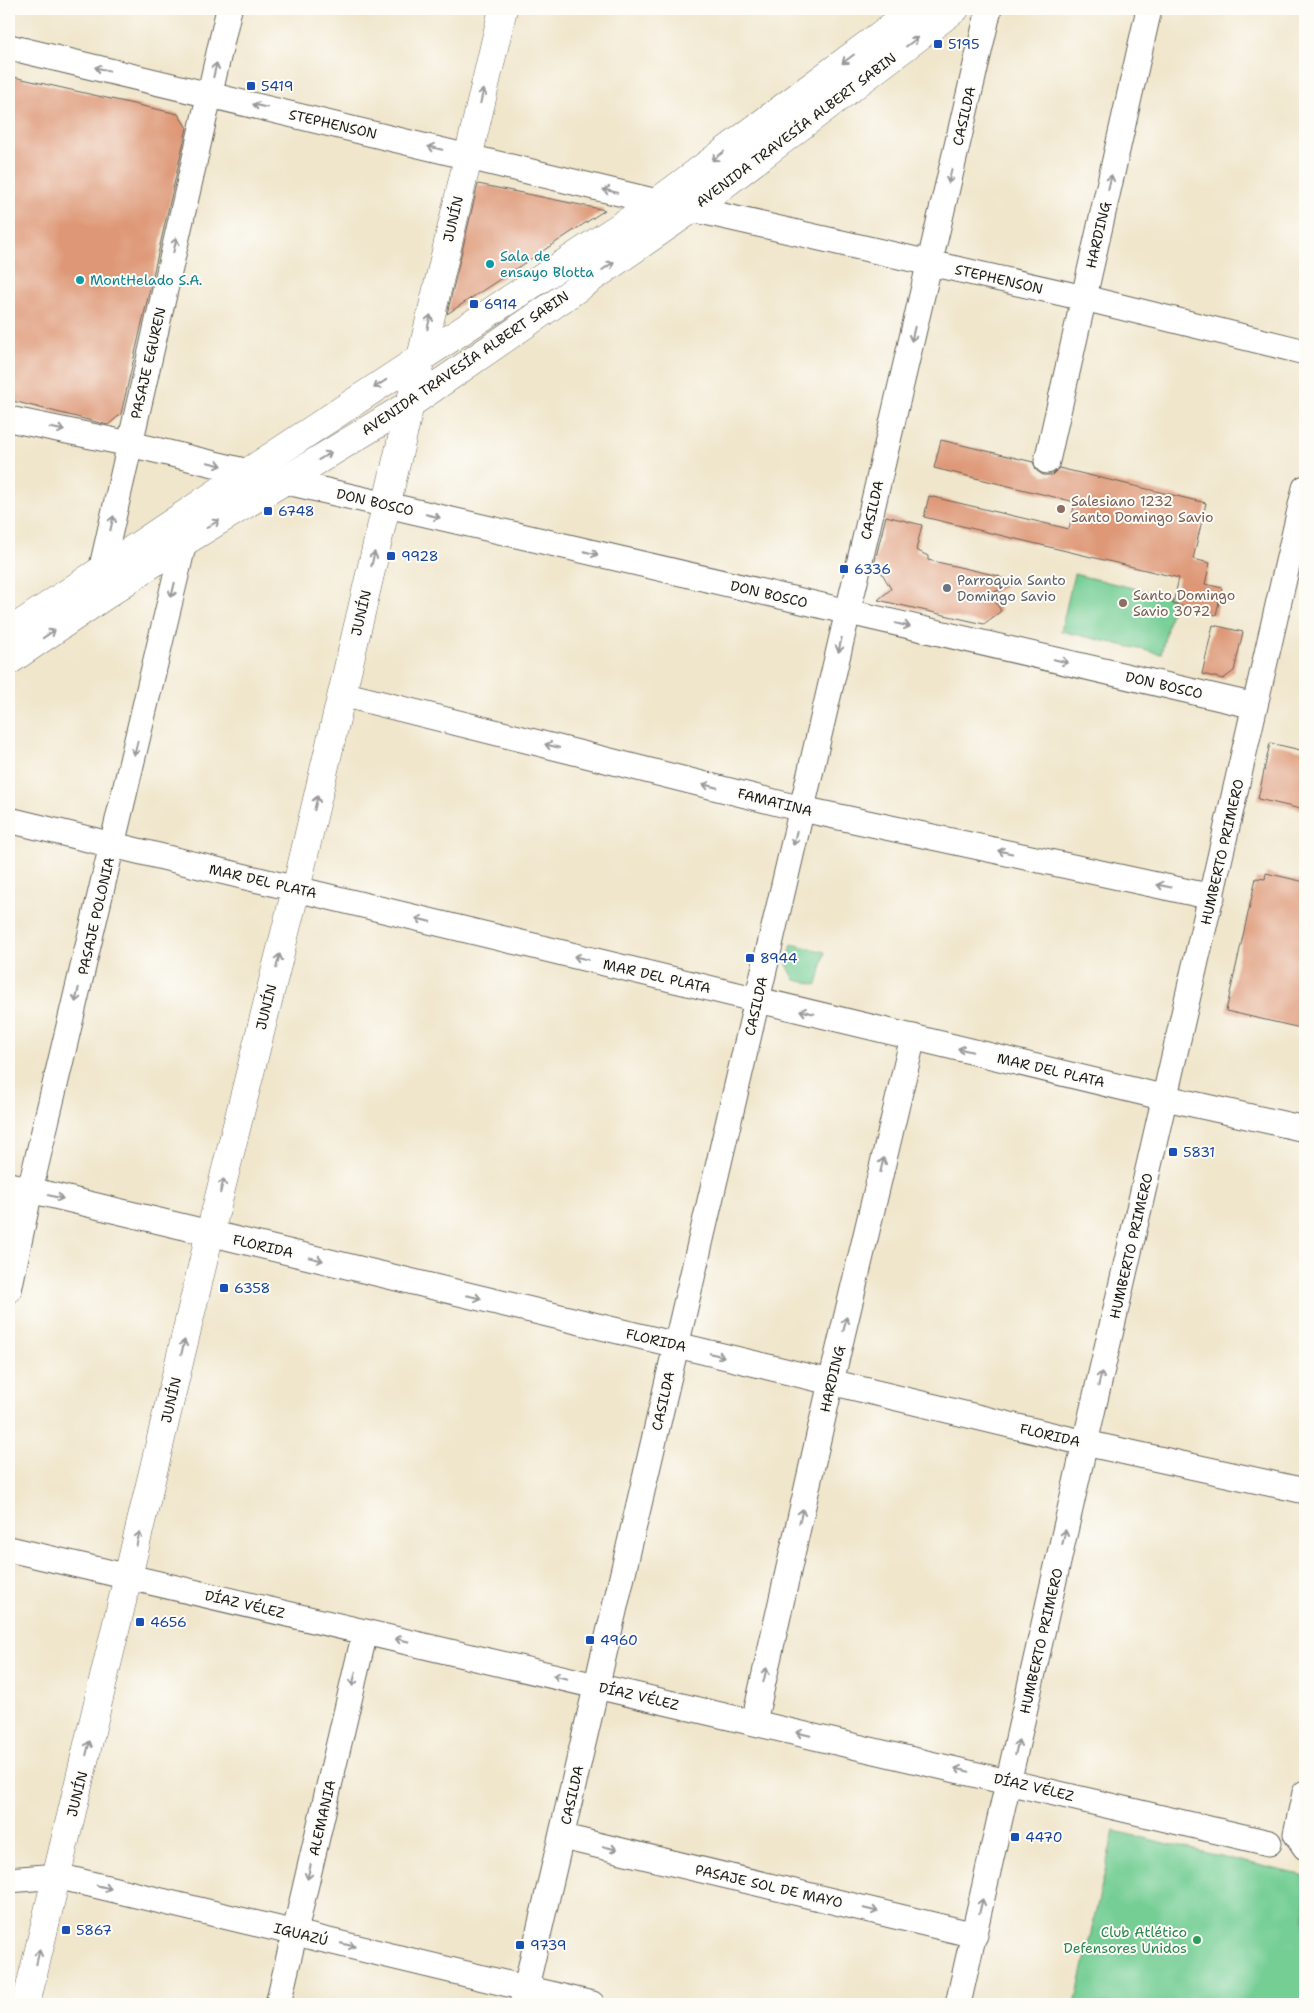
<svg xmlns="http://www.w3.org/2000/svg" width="1314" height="2013" font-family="'Shantell Sans',sans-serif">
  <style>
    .green { fill: #74ce94; stroke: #487558 }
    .building { fill: #de9877 }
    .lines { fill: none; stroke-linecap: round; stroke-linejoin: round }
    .minor-casing { stroke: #66635a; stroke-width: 27 }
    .major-casing { stroke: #66635a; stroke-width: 29 }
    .minor { stroke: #fff; stroke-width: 25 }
    .major { stroke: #fff; stroke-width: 28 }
    .oneway { stroke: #999 }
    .transit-dot { fill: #1a4fb4; stroke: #fdfcf7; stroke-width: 2 }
    .culture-dot { fill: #0f9aa8; stroke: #fdfcf7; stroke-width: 2 }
    .education-dot { fill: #8d6e63; stroke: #fdfcf7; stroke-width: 2 }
    .worship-dot { fill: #6b7280; stroke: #fdfcf7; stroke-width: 2 }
    .leisure-dot { fill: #2e9e5b; stroke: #fdfcf7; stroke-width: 2 }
    .labels { text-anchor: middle; stroke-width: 4; stroke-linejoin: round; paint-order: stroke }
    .transit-label { font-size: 14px; fill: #164399; stroke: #fdfcf7; text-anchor: start }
    .street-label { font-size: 14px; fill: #1c1c1c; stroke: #fdfcf7 }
    .culture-label { font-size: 14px; fill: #0d838f; stroke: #fdfcf7; text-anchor: start }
    .education-label { font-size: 14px; fill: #785e54; stroke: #fdfcf7; text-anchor: start }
    .worship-label { font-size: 14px; fill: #5b616d; stroke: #fdfcf7; text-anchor: start }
    .leisure-label { font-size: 14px; fill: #27864d; stroke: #fdfcf7; text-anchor: end }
  </style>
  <rect width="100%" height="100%" fill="#fdfcf7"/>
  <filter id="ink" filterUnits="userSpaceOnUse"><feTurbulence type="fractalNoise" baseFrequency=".02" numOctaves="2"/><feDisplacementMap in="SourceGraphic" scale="10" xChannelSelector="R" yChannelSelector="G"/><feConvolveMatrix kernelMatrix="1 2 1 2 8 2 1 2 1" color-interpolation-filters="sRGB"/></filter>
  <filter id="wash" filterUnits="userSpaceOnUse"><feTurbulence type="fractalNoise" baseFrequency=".0096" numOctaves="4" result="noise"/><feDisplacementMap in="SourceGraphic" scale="20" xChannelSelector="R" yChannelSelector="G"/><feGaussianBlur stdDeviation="1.12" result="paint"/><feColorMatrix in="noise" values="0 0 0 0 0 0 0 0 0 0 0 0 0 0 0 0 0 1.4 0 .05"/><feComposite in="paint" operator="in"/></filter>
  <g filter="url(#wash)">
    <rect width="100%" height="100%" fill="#f0e6cc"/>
    <g class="green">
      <polygon points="1074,574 1174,598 1161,654 1061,631"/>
      <polygon points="792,944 825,952 817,985 795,980 787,965"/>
      <polygon points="1114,1831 1305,1876 1305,2004 1075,2004"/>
    </g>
    <g id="blocks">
      <g class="building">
        <polygon points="9,76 178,114 187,128 121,414 108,425 9,400"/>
        <polygon points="478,184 605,210 447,314"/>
        <polygon points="941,440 1033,462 1037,471 1043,475 1052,475 1059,468 1206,503 1193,559 1210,563 1205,584 1222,588 1216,615 1173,604 1179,578 924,517 929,496 1069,529 1075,502 934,468"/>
        <polygon points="886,516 922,525 916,550 928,556 928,560 999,576 1006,586 991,594 1001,611 984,624 878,600 891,589 878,566 874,565"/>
        <polygon points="1213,625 1243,632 1234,671 1223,679 1202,674"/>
        <polygon points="1270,743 1305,751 1305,810 1258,799"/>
        <polygon points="1266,873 1305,882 1305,1029 1226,1011 1256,878 1265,879"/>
      </g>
    </g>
  </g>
  <g filter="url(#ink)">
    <use href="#blocks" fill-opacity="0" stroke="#66635a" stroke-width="1"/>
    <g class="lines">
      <defs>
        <g id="minor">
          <polyline points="9,47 657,202"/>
          <polyline points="692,209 1084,298 1305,352"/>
          <polyline points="9,419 130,444 248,472"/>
          <polyline points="1047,461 1149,9"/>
          <polyline points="283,481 1255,706"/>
          <polyline points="101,571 229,9"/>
          <polyline points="342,694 802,809 1212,897"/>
          <polyline points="9,820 1166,1098 1305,1129"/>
          <polyline points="9,1185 1085,1443 1305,1491"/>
          <polyline points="9,1290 30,1190 184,542"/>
          <polyline points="9,1549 1269,1843"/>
          <polyline points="754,1722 831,1382 913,1037"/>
          <polyline points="1305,1793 1296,1834 1305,1847"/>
          <polyline points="563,1837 975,1935"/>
          <polyline points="9,1880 57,1876 592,2004"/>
          <polyline points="278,2004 365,1632"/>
          <polyline points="522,2004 989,9"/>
          <polyline points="958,2004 1085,1443 1305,488"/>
        </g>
        <g id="major">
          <polyline points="9,632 248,472 657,202 915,9"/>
          <polyline points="9,661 184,542 410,404 692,209 955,9"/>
          <polyline points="26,2004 210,1233 296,889 503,9"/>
        </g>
      </defs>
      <use href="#minor" class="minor-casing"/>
      <use href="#major" class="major-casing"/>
      <use href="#minor" class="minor"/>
      <use href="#major" class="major"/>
    </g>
    <defs><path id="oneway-shaft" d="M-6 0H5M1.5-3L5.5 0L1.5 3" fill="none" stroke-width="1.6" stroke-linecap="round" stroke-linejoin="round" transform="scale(1.25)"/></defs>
    <g class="oneway">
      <use href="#oneway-shaft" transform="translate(912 42) rotate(-37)"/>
      <use href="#oneway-shaft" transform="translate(848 59) rotate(143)"/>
      <use href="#oneway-shaft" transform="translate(102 69) rotate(-167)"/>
      <use href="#oneway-shaft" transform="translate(215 70) rotate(-77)"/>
      <use href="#oneway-shaft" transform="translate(482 96) rotate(-77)"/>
      <use href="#oneway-shaft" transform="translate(260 106) rotate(-167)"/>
      <use href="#oneway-shaft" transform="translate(435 148) rotate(-167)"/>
      <use href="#oneway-shaft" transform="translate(718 156) rotate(143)"/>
      <use href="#oneway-shaft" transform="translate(950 176) rotate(103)"/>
      <use href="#oneway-shaft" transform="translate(1110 182) rotate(-77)"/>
      <use href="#oneway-shaft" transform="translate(610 191) rotate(-166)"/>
      <use href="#oneway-shaft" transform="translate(175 245) rotate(-77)"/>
      <use href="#oneway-shaft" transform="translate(608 266) rotate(-35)"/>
      <use href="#oneway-shaft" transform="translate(429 322) rotate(-77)"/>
      <use href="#oneway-shaft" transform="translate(913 334) rotate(103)"/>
      <use href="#oneway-shaft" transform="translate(380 384) rotate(147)"/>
      <use href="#oneway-shaft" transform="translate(57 429) rotate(12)"/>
      <use href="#oneway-shaft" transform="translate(325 456) rotate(-31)"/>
      <use href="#oneway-shaft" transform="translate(215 464) rotate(13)"/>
      <use href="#oneway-shaft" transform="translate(433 516) rotate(13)"/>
      <use href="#oneway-shaft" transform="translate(112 523) rotate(-77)"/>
      <use href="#oneway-shaft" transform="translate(213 524) rotate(-32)"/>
      <use href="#oneway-shaft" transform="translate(591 553) rotate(13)"/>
      <use href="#oneway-shaft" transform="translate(373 559) rotate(-77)"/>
      <use href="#oneway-shaft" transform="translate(173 590) rotate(103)"/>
      <use href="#oneway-shaft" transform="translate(903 625) rotate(13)"/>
      <use href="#oneway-shaft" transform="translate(49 634) rotate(-34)"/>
      <use href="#oneway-shaft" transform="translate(840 645) rotate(103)"/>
      <use href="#oneway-shaft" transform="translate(1061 661) rotate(13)"/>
      <use href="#oneway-shaft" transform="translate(552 746) rotate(-166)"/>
      <use href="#oneway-shaft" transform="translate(136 748) rotate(103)"/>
      <use href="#oneway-shaft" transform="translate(710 786) rotate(-166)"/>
      <use href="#oneway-shaft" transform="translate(316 803) rotate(-77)"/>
      <use href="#oneway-shaft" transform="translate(795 838) rotate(103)"/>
      <use href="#oneway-shaft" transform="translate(1005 852) rotate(-168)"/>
      <use href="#oneway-shaft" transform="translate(1164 886) rotate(-168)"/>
      <use href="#oneway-shaft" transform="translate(423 920) rotate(-167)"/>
      <use href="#oneway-shaft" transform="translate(581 958) rotate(-167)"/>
      <use href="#oneway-shaft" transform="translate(278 961) rotate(-76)"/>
      <use href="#oneway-shaft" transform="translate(77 995) rotate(103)"/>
      <use href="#oneway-shaft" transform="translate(807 1012) rotate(-167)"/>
      <use href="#oneway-shaft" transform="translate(965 1050) rotate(-167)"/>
      <use href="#oneway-shaft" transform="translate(882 1165) rotate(-77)"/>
      <use href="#oneway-shaft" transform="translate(222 1186) rotate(-76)"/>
      <use href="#oneway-shaft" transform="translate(56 1197) rotate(13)"/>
      <use href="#oneway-shaft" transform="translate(316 1259) rotate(13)"/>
      <use href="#oneway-shaft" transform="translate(474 1297) rotate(13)"/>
      <use href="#oneway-shaft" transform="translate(845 1324) rotate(-77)"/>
      <use href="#oneway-shaft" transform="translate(183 1347) rotate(-77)"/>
      <use href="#oneway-shaft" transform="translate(717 1355) rotate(13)"/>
      <use href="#oneway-shaft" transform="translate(1100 1379) rotate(-77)"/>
      <use href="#oneway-shaft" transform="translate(801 1516) rotate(-77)"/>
      <use href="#oneway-shaft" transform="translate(1064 1537) rotate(-77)"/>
      <use href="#oneway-shaft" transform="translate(138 1539) rotate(-77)"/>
      <use href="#oneway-shaft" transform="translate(402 1640) rotate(-167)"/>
      <use href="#oneway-shaft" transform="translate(765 1675) rotate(-77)"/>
      <use href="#oneway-shaft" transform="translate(560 1677) rotate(-167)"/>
      <use href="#oneway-shaft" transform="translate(354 1679) rotate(103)"/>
      <use href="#oneway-shaft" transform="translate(803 1734) rotate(-167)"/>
      <use href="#oneway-shaft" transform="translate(1017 1747) rotate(-77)"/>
      <use href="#oneway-shaft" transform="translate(88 1748) rotate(-76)"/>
      <use href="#oneway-shaft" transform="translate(962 1770) rotate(-167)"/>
      <use href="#oneway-shaft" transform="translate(610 1848) rotate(13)"/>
      <use href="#oneway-shaft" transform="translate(309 1872) rotate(103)"/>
      <use href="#oneway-shaft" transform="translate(104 1887) rotate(13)"/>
      <use href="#oneway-shaft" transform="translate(981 1906) rotate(-77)"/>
      <use href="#oneway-shaft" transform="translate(871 1910) rotate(13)"/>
      <use href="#oneway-shaft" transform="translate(348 1945) rotate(14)"/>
      <use href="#oneway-shaft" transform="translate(38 1957) rotate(-77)"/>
    </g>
  </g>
  <g class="transit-dot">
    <rect x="933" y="39" width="10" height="10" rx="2.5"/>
    <rect x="246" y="81" width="10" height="10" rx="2.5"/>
    <rect x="469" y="299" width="10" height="10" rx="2.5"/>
    <rect x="263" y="506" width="10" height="10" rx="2.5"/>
    <rect x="386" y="551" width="10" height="10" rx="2.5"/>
    <rect x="839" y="564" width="10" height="10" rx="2.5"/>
    <rect x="745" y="953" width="10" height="10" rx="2.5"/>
    <rect x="1168" y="1147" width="10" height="10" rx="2.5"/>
    <rect x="219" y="1283" width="10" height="10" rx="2.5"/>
    <rect x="135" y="1617" width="10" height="10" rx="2.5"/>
    <rect x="585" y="1635" width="10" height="10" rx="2.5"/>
    <rect x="1010" y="1832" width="10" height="10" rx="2.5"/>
    <rect x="61" y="1925" width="10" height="10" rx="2.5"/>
    <rect x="515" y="1940" width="10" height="10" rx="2.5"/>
  </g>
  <g class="culture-dot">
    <circle cx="490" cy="264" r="5"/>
    <circle cx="80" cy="280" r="5"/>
  </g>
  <g class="education-dot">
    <circle cx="1061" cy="509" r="5"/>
    <circle cx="1123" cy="603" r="5"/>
  </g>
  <circle class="worship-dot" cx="947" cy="588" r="5"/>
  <circle class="leisure-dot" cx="1197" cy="1940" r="5"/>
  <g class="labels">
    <g class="transit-label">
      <text x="948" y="49">5195</text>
      <text x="261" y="91">5419</text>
      <text x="484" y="309">6914</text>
      <text x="278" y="516">6748</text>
      <text x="401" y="561">9928</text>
      <text x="854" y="574">6336</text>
      <text x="760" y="963">8944</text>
      <text x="1183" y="1157">5831</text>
      <text x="234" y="1293">6358</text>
      <text x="150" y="1627">4656</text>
      <text x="600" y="1645">4960</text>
      <text x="1025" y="1842">4470</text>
      <text x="76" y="1935">5867</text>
      <text x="530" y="1950">9739</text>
    </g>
    <g class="street-label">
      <text transform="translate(964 116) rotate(-77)" y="5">CASILDA</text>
      <text transform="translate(333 124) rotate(13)" y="5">STEPHENSON</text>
      <text transform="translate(796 130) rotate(-37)" y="5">AVENIDA TRAVESÍA ALBERT SABIN</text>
      <text transform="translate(453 219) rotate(-77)" y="5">JUNÍN</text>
      <text transform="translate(1098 235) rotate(-77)" y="5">HARDING</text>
      <text transform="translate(999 279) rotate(13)" y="5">STEPHENSON</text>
      <text transform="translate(148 363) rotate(-77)" y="5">PASAJE EGUREN</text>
      <text transform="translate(465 363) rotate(-34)" y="5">AVENIDA TRAVESÍA ALBERT SABIN</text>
      <text transform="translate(375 502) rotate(13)" y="5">DON BOSCO</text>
      <text transform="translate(872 510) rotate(-77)" y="5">CASILDA</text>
      <text transform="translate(769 594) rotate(13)" y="5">DON BOSCO</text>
      <text transform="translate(361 613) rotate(-77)" y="5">JUNÍN</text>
      <text transform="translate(1164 685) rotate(13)" y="5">DON BOSCO</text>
      <text transform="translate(775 802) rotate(14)" y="5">FAMATINA</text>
      <text transform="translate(1222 852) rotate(-77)" y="5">HUMBERTO PRIMERO</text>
      <text transform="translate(263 881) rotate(13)" y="5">MAR DEL PLATA</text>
      <text transform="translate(96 916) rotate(-77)" y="5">PASAJE POLONIA</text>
      <text transform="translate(657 976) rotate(13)" y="5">MAR DEL PLATA</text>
      <text transform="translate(756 1006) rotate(-77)" y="5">CASILDA</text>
      <text transform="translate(266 1007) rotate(-76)" y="5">JUNÍN</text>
      <text transform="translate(1051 1070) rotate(13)" y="5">MAR DEL PLATA</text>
      <text transform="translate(263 1246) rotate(13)" y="5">FLORIDA</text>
      <text transform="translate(1131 1246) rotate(-77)" y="5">HUMBERTO PRIMERO</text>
      <text transform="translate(656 1340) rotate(13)" y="5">FLORIDA</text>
      <text transform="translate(832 1379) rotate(-77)" y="5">HARDING</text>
      <text transform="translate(171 1400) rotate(-77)" y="5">JUNÍN</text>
      <text transform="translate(663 1401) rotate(-77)" y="5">CASILDA</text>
      <text transform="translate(1050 1435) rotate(13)" y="5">FLORIDA</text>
      <text transform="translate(245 1604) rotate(13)" y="5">DÍAZ VÉLEZ</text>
      <text transform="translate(1041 1641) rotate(-77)" y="5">HUMBERTO PRIMERO</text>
      <text transform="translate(639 1696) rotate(13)" y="5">DÍAZ VÉLEZ</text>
      <text transform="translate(1034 1787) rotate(13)" y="5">DÍAZ VÉLEZ</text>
      <text transform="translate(77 1794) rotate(-76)" y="5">JUNÍN</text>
      <text transform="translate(572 1795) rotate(-77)" y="5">CASILDA</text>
      <text transform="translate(322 1818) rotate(-77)" y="5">ALEMANIA</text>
      <text transform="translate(769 1886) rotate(13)" y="5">PASAJE SOL DE MAYO</text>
      <text transform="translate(301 1934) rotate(14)" y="5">IGUAZÚ</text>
    </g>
    <g class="culture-label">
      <text x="500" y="261">Sala de<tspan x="500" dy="16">ensayo Blotta</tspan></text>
      <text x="90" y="285">MontHelado S.A.</text>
    </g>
    <g class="education-label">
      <text x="1071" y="506">Salesiano 1232<tspan x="1071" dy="16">Santo Domingo Savio</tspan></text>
      <text x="1133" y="600">Santo Domingo<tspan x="1133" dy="16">Savio 3072</tspan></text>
    </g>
    <g class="worship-label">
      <text x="957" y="585">Parroquia Santo<tspan x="957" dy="16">Domingo Savio</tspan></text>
    </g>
    <g class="leisure-label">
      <text x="1187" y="1937">Club Atlético<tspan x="1187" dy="16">Defensores Unidos</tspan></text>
    </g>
  </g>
  <rect width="1314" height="2013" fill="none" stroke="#fdfcf7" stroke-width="30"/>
</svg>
